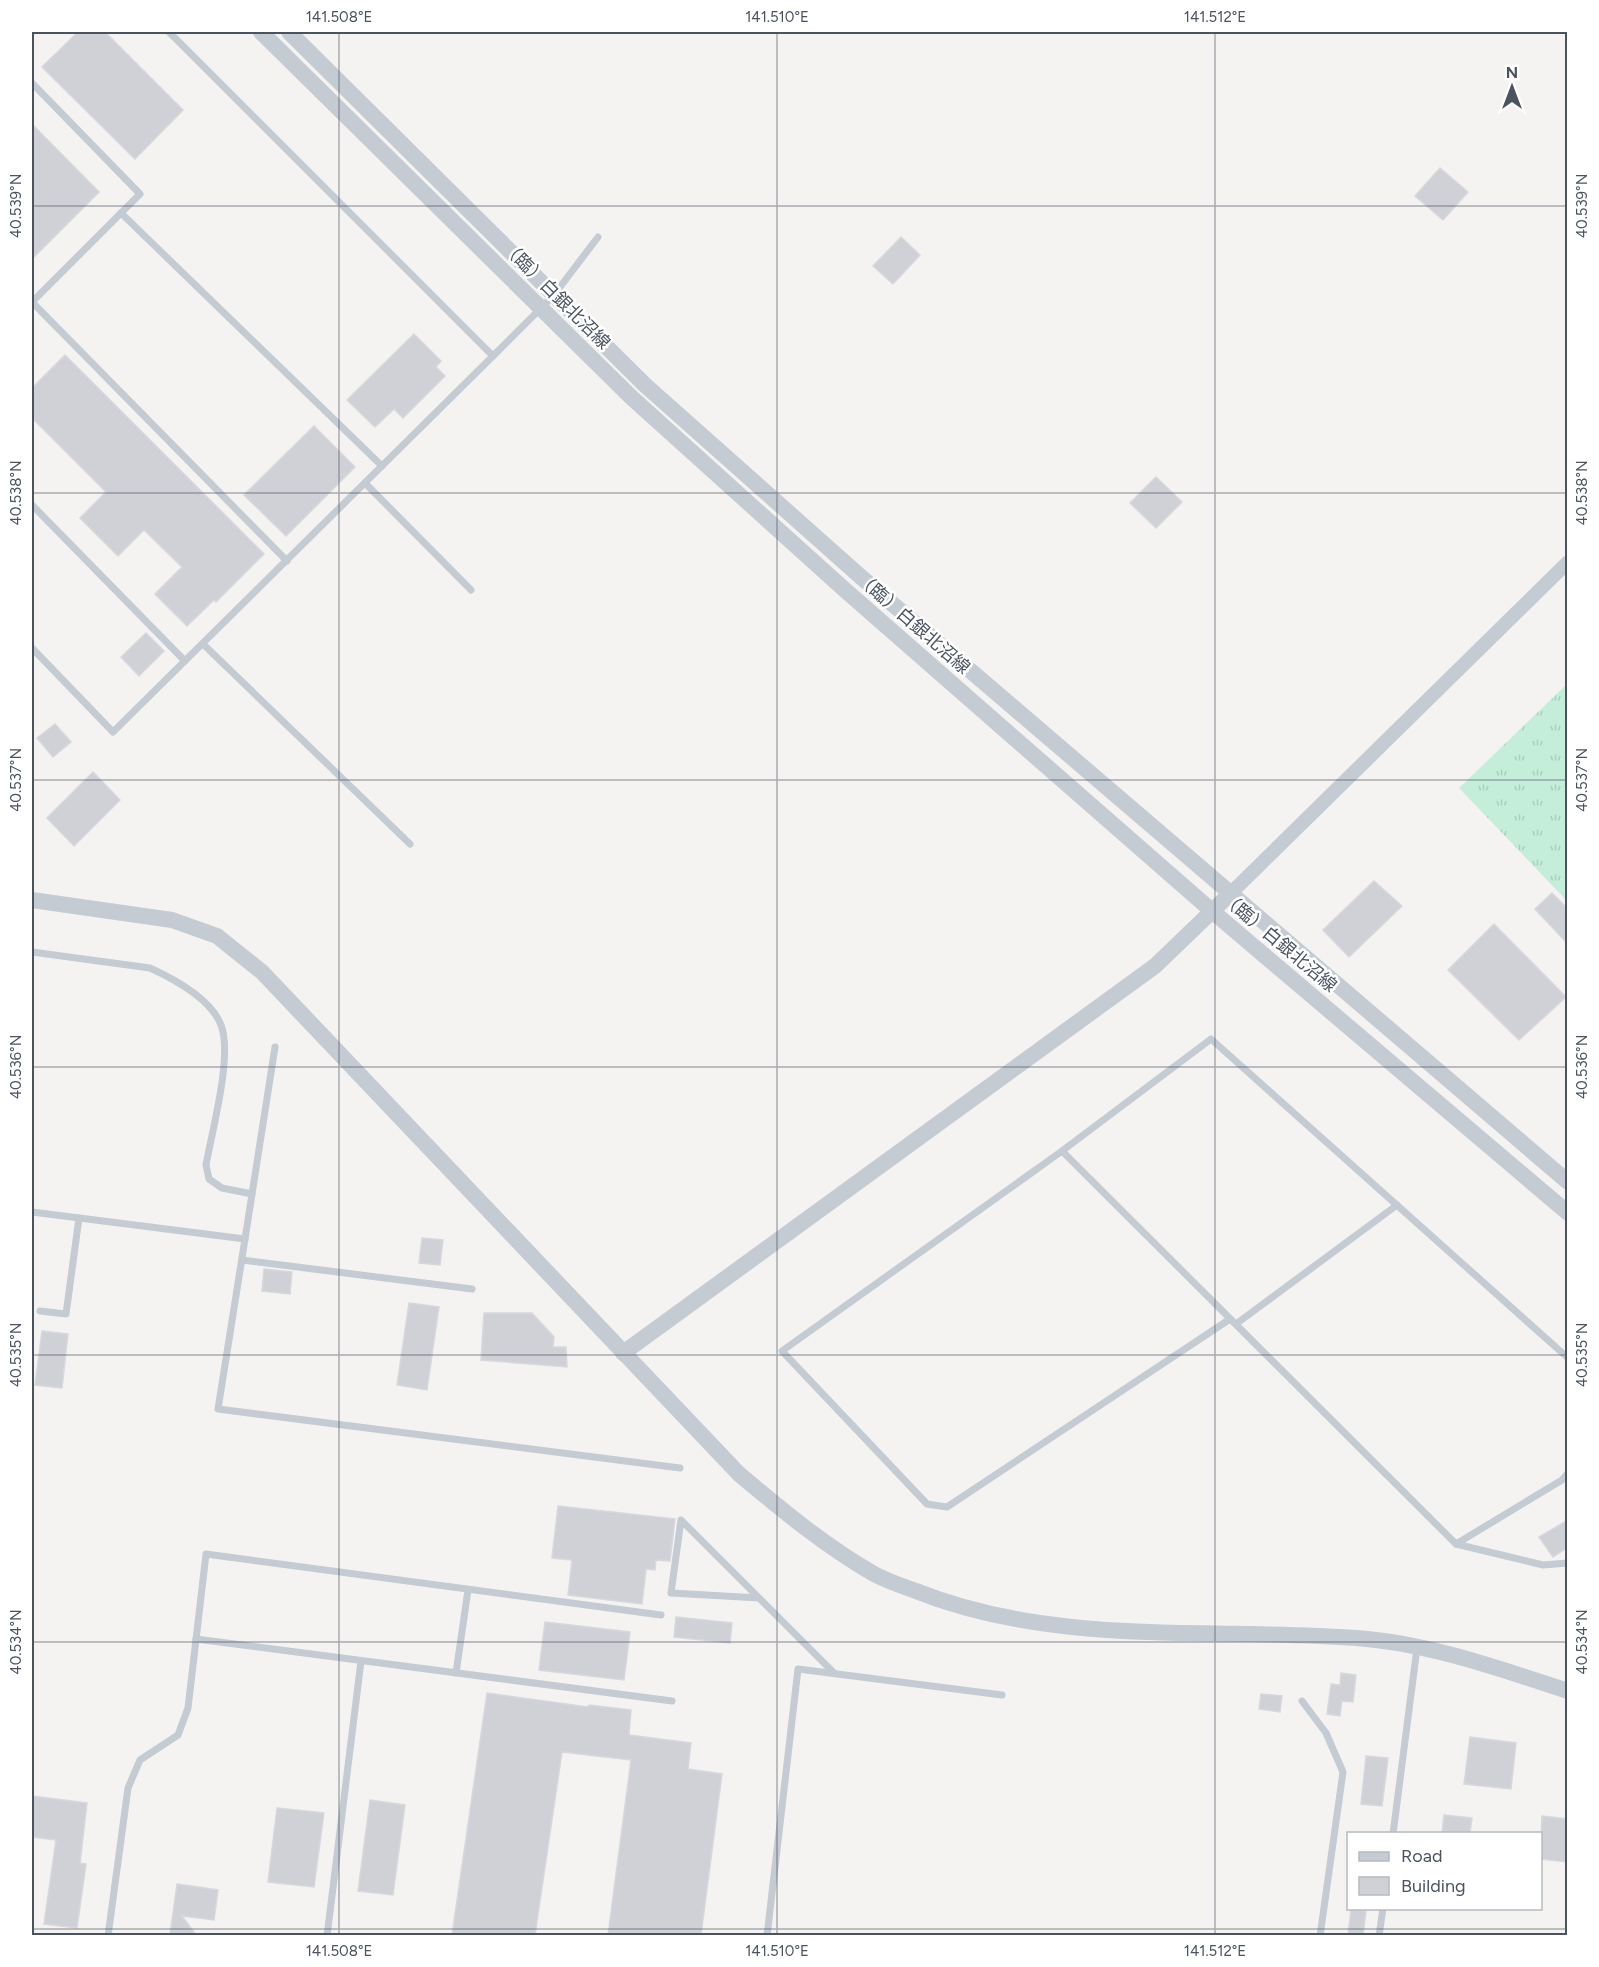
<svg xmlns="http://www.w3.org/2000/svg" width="1599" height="1967" font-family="Figtree,'Noto Sans JP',sans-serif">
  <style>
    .grass { fill: url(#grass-tufts) }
    .building { fill: #d0d1d6; stroke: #d7d8dd; stroke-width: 1.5 }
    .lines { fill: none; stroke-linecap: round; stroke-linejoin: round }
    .service { stroke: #c4cbd3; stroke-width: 7 }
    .minor { stroke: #c4cbd3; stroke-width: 14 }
    .tertiary { stroke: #c4cbd3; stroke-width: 16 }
    .ticks { fill: none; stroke: #4b535f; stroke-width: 1.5; stroke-opacity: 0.45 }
    .labels { text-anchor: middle; stroke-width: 5; stroke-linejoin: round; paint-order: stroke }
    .street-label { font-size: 18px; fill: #4b535f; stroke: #fff }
    .neatline { fill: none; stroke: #4b535f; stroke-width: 2 }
    .ticks-label { font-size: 15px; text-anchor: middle; fill: #4b535f }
  </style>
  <defs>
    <pattern id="grass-tufts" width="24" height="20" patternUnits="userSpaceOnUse" patternTransform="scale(1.5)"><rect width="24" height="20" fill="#c5eeda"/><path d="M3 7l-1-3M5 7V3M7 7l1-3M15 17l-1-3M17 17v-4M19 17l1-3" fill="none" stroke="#abcebe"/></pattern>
  </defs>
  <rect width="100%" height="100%" fill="#f4f3f2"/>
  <polygon class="grass" points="1567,684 1567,901 1459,788"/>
  <g class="building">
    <polygon points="78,32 105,32 183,110 135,159 42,67"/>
    <polygon points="32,124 99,192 32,259"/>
    <polygon points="1440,168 1468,192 1443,220 1415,196"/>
    <polygon points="901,237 920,255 893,284 873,266"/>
    <polygon points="414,334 441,361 436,367 445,376 403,418 394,409 375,427 347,400"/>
    <polygon points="65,355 264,554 216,602 214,600 187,626 155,594 182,567 144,530 118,556 80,518 106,492 32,418 32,388"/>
    <polygon points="314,426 355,467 286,536 244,495"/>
    <polygon points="1156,477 1182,502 1156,528 1130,503"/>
    <polygon points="146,633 164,651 139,676 121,657"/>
    <polygon points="55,724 71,742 53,757 37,738"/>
    <polygon points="93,772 120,800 74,846 47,818"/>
    <polygon points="1374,881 1402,906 1349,957 1323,930"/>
    <polygon points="1552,893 1568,909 1568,944 1535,909"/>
    <polygon points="1494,924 1566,997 1519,1040 1448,970"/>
    <polygon points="422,1238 443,1240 440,1265 419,1263"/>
    <polygon points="264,1269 292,1272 290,1294 262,1291"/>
    <polygon points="409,1303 439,1307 427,1390 397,1385"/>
    <polygon points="484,1313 532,1313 554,1337 553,1347 566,1347 567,1367 481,1360"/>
    <polygon points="42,1331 68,1334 62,1388 35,1385"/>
    <polygon points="558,1506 675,1519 670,1561 656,1560 655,1570 646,1569 642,1604 568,1595 572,1560 552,1558"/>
    <polygon points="1568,1520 1568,1547 1553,1557 1539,1537"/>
    <polygon points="676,1617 732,1623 730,1643 674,1637"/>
    <polygon points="545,1622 630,1632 624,1680 539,1670"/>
    <polygon points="1341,1673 1356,1675 1353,1702 1342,1701 1340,1716 1327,1714 1331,1684 1340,1685"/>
    <polygon points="487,1693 588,1707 589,1705 631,1710 629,1735 691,1743 688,1769 722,1774 701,1935 608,1935 631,1760 562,1752 535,1935 452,1935"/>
    <polygon points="1261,1694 1282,1696 1280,1712 1259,1709"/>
    <polygon points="1470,1737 1516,1743 1511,1789 1464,1784"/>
    <polygon points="1366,1756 1388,1758 1382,1806 1361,1804"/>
    <polygon points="32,1796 87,1803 80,1863 86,1864 77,1928 44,1924 56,1840 32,1837"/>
    <polygon points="370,1800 405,1805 393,1895 358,1891"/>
    <polygon points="277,1808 324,1813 314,1887 268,1882"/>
    <polygon points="1444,1815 1472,1818 1470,1833 1442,1833"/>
    <polygon points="1542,1816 1568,1819 1568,1862 1540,1859"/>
    <polygon points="177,1884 218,1890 214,1920 182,1916 196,1935 170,1935"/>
    <polygon points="1351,1910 1366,1911 1363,1935 1348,1935"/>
  </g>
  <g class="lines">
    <g class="service">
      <polyline points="32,83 140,194 32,302"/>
      <polyline points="121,213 382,466"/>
      <polyline points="32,302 287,561"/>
      <polyline points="493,356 554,295 598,237"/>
      <polyline points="365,483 471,590"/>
      <polyline points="32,505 185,661"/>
      <polyline points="203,644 410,844"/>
      <polyline points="32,648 113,732 493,356 169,32"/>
      <path d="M32,952L150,968C174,979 211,999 221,1025C233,1055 212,1131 206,1165L209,1179L222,1188L252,1194"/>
      <polyline points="1062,1151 1211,1039 1568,1358"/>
      <polyline points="32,1212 245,1239 275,1047"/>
      <polyline points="245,1239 218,1409 680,1468"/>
      <polyline points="242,1260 472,1289"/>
      <polyline points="40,1311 66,1314 79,1218"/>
      <polyline points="1230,1319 947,1507 927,1504 782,1351 1062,1151 1456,1544 1543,1565 1568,1563"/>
      <polyline points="1236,1324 1397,1205"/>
      <polyline points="1456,1544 1562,1480 1568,1473"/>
      <polyline points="759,1598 671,1593 681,1520 834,1673"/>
      <polyline points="196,1639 672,1701"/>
      <polyline points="456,1673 468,1590"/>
      <polyline points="1302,1701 1326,1733 1343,1772 1320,1936"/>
      <polyline points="1393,1834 1417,1648"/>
      <polyline points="108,1936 128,1788 140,1760 178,1735 188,1708 206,1554 661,1615"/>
      <polyline points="327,1936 361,1661"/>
      <polyline points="767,1936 798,1669 1002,1695"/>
      <polyline points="1379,1936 1383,1908"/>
    </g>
    <polyline class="minor" points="1232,892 1568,562"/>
    <g class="tertiary">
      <polyline points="261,32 631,397 845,590 1212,911 1568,1213"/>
      <polyline points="289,32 645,385 861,577 1568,1182"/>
      <path d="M32,900L172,920L217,936L262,972L739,1474C782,1510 825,1546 874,1574C887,1581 902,1586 916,1591C1056,1647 1210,1627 1356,1638C1428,1643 1500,1669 1568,1691"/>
      <polyline points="623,1353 1155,966 1232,892"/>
    </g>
  </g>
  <path class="ticks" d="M339,32V1936M777,32V1936M1215,32V1936M32,206H1568M32,493H1568M32,780H1568M32,1067H1568M32,1355H1568M32,1642H1568M32,1929H1568"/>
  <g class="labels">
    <g class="street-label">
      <text transform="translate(556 295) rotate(45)" y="6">（臨）白銀北沼線</text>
      <text transform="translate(913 623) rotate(41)" y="6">（臨）白銀北沼線</text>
      <text transform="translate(1279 942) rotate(40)" y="6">（臨）白銀北沼線</text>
    </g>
  </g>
  <rect width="1599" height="1967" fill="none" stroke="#ffffff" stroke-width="66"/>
  <rect x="1347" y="1832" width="195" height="78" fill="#ffffff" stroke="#b7babf" stroke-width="1.5"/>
  <rect x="1359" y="1852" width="30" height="9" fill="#c4cbd3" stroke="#b7babf" stroke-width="1.5"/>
  <text x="1401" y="1862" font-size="18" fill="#4b535f">Road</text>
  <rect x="1359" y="1877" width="30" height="18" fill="#d0d1d6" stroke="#b7babf" stroke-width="1.5"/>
  <text x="1401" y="1892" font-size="18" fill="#4b535f">Building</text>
  <g transform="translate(1512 87)" stroke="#ffffff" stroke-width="4.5" paint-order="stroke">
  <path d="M0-4.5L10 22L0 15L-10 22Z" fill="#4b535f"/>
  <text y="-9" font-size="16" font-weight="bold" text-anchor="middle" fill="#4b535f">N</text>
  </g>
  <rect x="33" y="33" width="1533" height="1901" class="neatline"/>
  <g class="ticks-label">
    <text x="339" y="22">141.508°E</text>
    <text x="777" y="22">141.510°E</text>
    <text x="1215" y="22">141.512°E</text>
    <text transform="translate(16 206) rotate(-90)" y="5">40.539°N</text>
    <text transform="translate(1582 206) rotate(-90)" y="5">40.539°N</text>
    <text transform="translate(16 493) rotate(-90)" y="5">40.538°N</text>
    <text transform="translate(1582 493) rotate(-90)" y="5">40.538°N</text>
    <text transform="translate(16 780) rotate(-90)" y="5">40.537°N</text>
    <text transform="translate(1582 780) rotate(-90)" y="5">40.537°N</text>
    <text transform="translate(16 1067) rotate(-90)" y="5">40.536°N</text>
    <text transform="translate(1582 1067) rotate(-90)" y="5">40.536°N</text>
    <text transform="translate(16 1355) rotate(-90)" y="5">40.535°N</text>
    <text transform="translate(1582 1355) rotate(-90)" y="5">40.535°N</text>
    <text transform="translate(16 1642) rotate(-90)" y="5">40.534°N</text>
    <text transform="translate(1582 1642) rotate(-90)" y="5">40.534°N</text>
    <text x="339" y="1956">141.508°E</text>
    <text x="777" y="1956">141.510°E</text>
    <text x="1215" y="1956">141.512°E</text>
  </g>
</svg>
